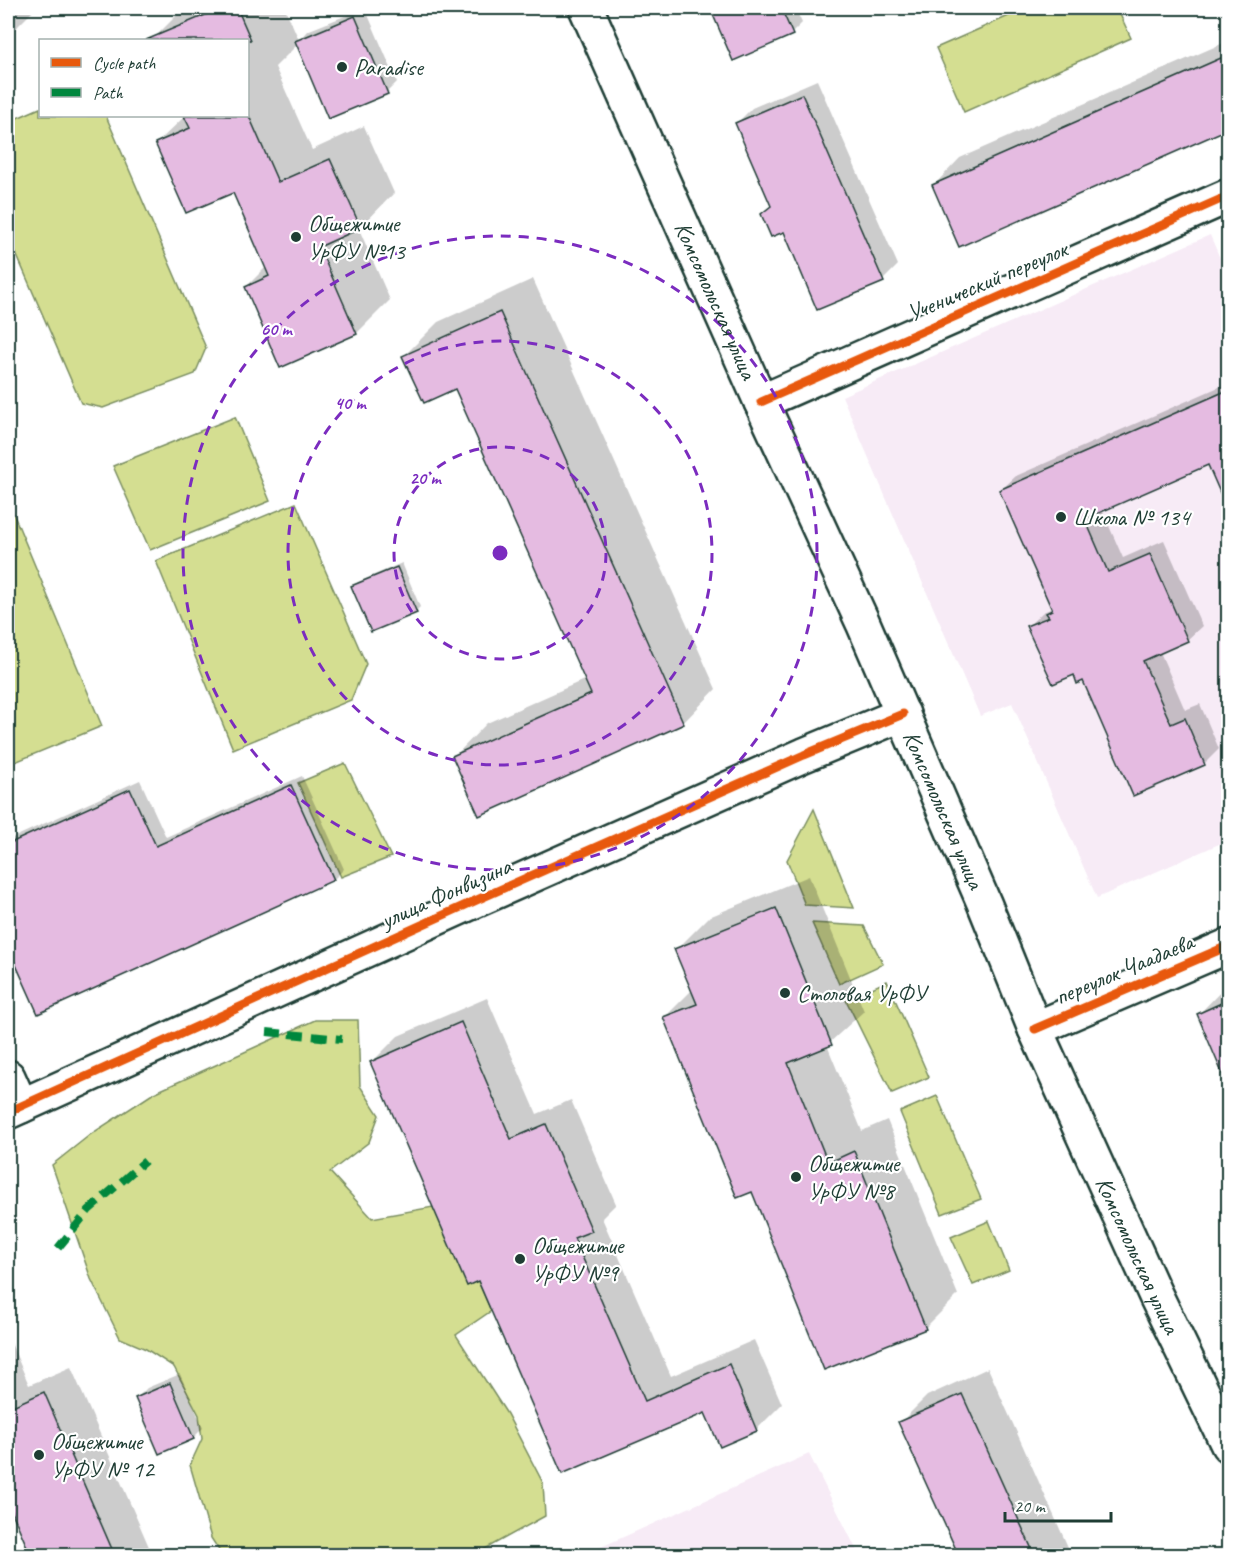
<svg xmlns="http://www.w3.org/2000/svg" width="1236" height="1563" font-family="Caveat,sans-serif">
  <style>
    .built { fill: #f7ebf6 }
    .green { fill: #d4de91; stroke: #7a8e62; stroke-width: 1.5 }
    .shadow { fill: #0003 }
    .building { fill: #e5bbe1; stroke: #1f3d34; stroke-width: 1.5 }
    .lines { fill: none; stroke-linecap: round; stroke-linejoin: round }
    .minor-casing { stroke: #1f3d34; stroke-width: 38 }
    .major-casing { stroke: #1f3d34; stroke-width: 38 }
    .minor { stroke: #fff; stroke-width: 33 }
    .major { stroke: #fff; stroke-width: 33 }
    .quiet { stroke: #00873e; stroke-width: 8; stroke-dasharray: 15 8; stroke-linecap: butt }
    .cycleway-casing { stroke: #fff; stroke-width: 13 }
    .cycleway { stroke: #e8590c; stroke-width: 9 }
    .ring { fill: none; stroke: #7b2cbf; stroke-width: 3; stroke-dasharray: 10 8 }
    .poi-dot { fill: #1f3d34; stroke: #fff; stroke-width: 2 }
    .labels { text-anchor: middle; stroke-width: 4.5; stroke-linejoin: round; paint-order: stroke }
    .poi-label { font-size: 24px; fill: #1f3d34; stroke: #fff; text-anchor: start }
    .street-label { font-size: 24px; fill: #1f3d34; stroke: #fff }
    .centre { fill: #7b2cbf; stroke: #fff; stroke-width: 3 }
    .ring-label { font-size: 18px; text-anchor: middle; font-weight: bold; fill: #7b2cbf; stroke: #fff; stroke-width: 4.5; stroke-linejoin: round; paint-order: stroke }
  </style>
  <rect width="100%" height="100%" fill="#fff"/>
  <filter id="ink" filterUnits="userSpaceOnUse"><feTurbulence type="fractalNoise" baseFrequency=".0167" numOctaves="2"/><feDisplacementMap in="SourceGraphic" scale="12" xChannelSelector="R" yChannelSelector="G"/><feConvolveMatrix kernelMatrix="1 2 1 2 8 2 1 2 1" color-interpolation-filters="sRGB"/></filter>
  <g filter="url(#ink)">
    <g class="built">
      <polygon points="1210,235 1228,277 1228,840 1097,898 1012,703 980,716 842,396"/>
      <polygon points="809,1454 859,1555 582,1555 610,1543"/>
    </g>
    <g class="green">
      <polygon points="1027,8 1117,8 1131,38 964,112 936,48"/>
      <polygon points="40,108 40,116 106,116 206,348 195,374 103,408 81,403 8,235 8,122"/>
      <polygon points="235,417 270,501 150,550 113,466"/>
      <polygon points="8,501 102,726 8,765"/>
      <polygon points="296,503 366,664 351,700 233,749 156,561"/>
      <polygon points="345,763 391,857 341,877 298,783"/>
      <polygon points="814,809 854,908 805,905 787,860"/>
      <polygon points="812,923 864,926 883,964 839,984"/>
      <polygon points="887,981 929,1077 892,1093 846,1000"/>
      <polygon points="315,1020 358,1020 360,1086 379,1115 369,1142 330,1172 372,1218 433,1207 478,1281 491,1311 456,1335 507,1414 543,1483 545,1516 474,1555 222,1555 211,1538 190,1465 202,1439 199,1415 174,1367 146,1349 120,1338 91,1279 52,1165 91,1134 154,1093"/>
      <polygon points="937,1096 981,1199 942,1214 900,1112"/>
      <polygon points="989,1221 1009,1270 973,1285 951,1237"/>
    </g>
    <g class="shadow">
      <polygon points="8,8 36,8 15,29 8,32"/>
      <polygon points="184,8 285,8 299,40 307,31 365,8 397,82 387,92 298,44 275,67 312,150 364,126 394,193 359,229 390,300 357,333 246,287 266,267 234,191 157,143 185,116 248,116 248,40 153,40 153,39"/>
      <polygon points="711,8 795,8 802,23 792,33 734,59"/>
      <polygon points="851,8 865,8 853,13"/>
      <polygon points="1228,41 1228,128 960,245 934,185 960,158"/>
      <polygon points="817,80 898,265 883,280 763,214 772,205 737,123 752,108"/>
      <polygon points="533,279 716,689 683,723 454,757 487,723 586,679 456,387 404,356 438,322"/>
      <polygon points="1228,383 1228,508 1209,463 1102,510 1123,558 1164,540 1202,626 1187,640 1160,652 1185,710 1200,704 1219,749 1204,764 1134,794 1083,679 1075,673 1028,626 1043,612 1053,608 1001,490 1016,476"/>
      <polygon points="402,563 420,607 416,611 353,587 358,582"/>
      <polygon points="302,776 344,869 334,879 39,1012 8,943 8,840 140,780 166,837"/>
      <polygon points="809,876 864,1011 827,1045 862,1131 887,1120 958,1295 925,1328 753,1190 665,1017 692,990 676,950 709,917"/>
      <polygon points="1228,984 1228,1083 1198,1015"/>
      <polygon points="487,998 537,1114 571,1100 616,1204 602,1218 671,1376 754,1340 782,1404 756,1430 706,1411 563,1472 479,1279 372,1062 398,1036"/>
      <polygon points="8,1336 29,1385 71,1367 153,1556 32,1556 8,1499"/>
      <polygon points="988,1368 1072,1556 960,1556 900,1423 927,1396"/>
      <polygon points="180,1374 203,1428 193,1438 137,1398 147,1388"/>
    </g>
    <g class="building">
      <polygon points="222,8 237,8 251,40 146,40"/>
      <polygon points="710,8 781,8 793,35 733,61"/>
      <polygon points="355,16 388,94 328,119 295,41"/>
      <polygon points="1228,55 1228,129 959,247 932,185"/>
      <polygon points="802,94 884,282 817,310 784,232 771,237 761,214 771,206 735,123"/>
      <polygon points="184,116 249,116 278,182 330,159 361,228 319,247 357,334 280,368 245,287 269,276 233,193 186,213 155,143 190,128"/>
      <polygon points="500,312 684,724 479,816 452,756 591,694 455,389 424,403 402,356"/>
      <polygon points="1228,390 1228,511 1208,465 1085,519 1108,572 1150,554 1188,641 1143,661 1171,724 1185,718 1205,765 1133,796 1083,681 1077,684 1074,675 1053,684 1026,626 1049,617 1046,613 1052,610 999,490"/>
      <polygon points="397,567 417,613 371,632 351,586"/>
      <polygon points="291,785 334,880 38,1014 8,947 8,844 130,789 156,846"/>
      <polygon points="776,908 832,1045 788,1063 828,1163 854,1151 926,1329 824,1370 752,1192 737,1198 663,1017 697,1004 674,949"/>
      <polygon points="1228,1000 1228,1087 1197,1014"/>
      <polygon points="461,1022 511,1139 546,1124 592,1231 574,1238 645,1401 729,1364 757,1431 720,1447 705,1413 562,1474 478,1281 467,1286 370,1062"/>
      <polygon points="170,1383 194,1439 159,1454 135,1398"/>
      <polygon points="44,1392 115,1556 31,1556 8,1503 8,1408"/>
      <polygon points="962,1394 1035,1556 959,1556 898,1422"/>
    </g>
    <g class="lines">
      <defs>
        <g id="minor">
          <polyline points="761,402 1228,196"/>
          <polyline points="1035,1029 1228,946"/>
          <polyline points="8,1077 21,1106"/>
          <polyline points="8,1112 479,899 804,755 903,714"/>
        </g>
        <g id="major">
          <path id="s1" d="M586,8L761,402L863,623L984,903L1035,1029L1155,1294L1228,1445"/>
        </g>
      </defs>
      <use href="#minor" class="minor-casing"/>
      <use href="#major" class="major-casing"/>
      <use href="#minor" class="minor"/>
      <use href="#major" class="major"/>
      <g class="quiet">
        <polyline points="267,1032 342,1039"/>
        <polyline points="58,1248 89,1210 145,1161"/>
      </g>
      <defs>
        <g id="cycleway">
          <polyline points="761,402 1228,196"/>
          <polyline points="1035,1029 1228,946"/>
          <polyline points="8,1112 479,899 804,755 903,714"/>
        </g>
      </defs>
      <use href="#cycleway" class="cycleway-casing"/>
      <use href="#cycleway" class="cycleway"/>
    </g>
  </g>
  <g class="ring">
    <circle cx="500" cy="553" r="106"/>
    <circle cx="500" cy="553" r="212"/>
    <circle cx="500" cy="553" r="317"/>
  </g>
  <g class="poi-dot">
    <circle cx="342" cy="67" r="6"/>
    <circle cx="296" cy="237" r="6"/>
    <circle cx="1061" cy="517" r="6"/>
    <circle cx="785" cy="993" r="6"/>
    <circle cx="796" cy="1177" r="6"/>
    <circle cx="520" cy="1259" r="6"/>
    <circle cx="39" cy="1455" r="6"/>
  </g>
  <g class="labels">
    <g class="poi-label">
      <text x="354" y="75">Paradise</text>
      <text x="308" y="231">Общежитие<tspan x="308" dy="28">УрФУ №13</tspan></text>
      <text x="1073" y="525">Школа № 134</text>
      <text x="797" y="1001">Столовая УрФУ</text>
      <text x="808" y="1171">Общежитие<tspan x="808" dy="28">УрФУ №8</tspan></text>
      <text x="532" y="1253">Общежитие<tspan x="532" dy="28">УрФУ №9</tspan></text>
      <text x="51" y="1449">Общежитие<tspan x="51" dy="28">УрФУ № 12</tspan></text>
    </g>
    <g class="street-label">
      <text transform="translate(987 281) rotate(-23)" y="8">Ученический переулок</text>
      <text dy="8" stroke="none"><textPath href="#s1" startOffset="320">Комсомольская улица</textPath></text>
      <text dy="8" stroke="none"><textPath href="#s1" startOffset="878">Комсомольская улица</textPath></text>
      <text transform="translate(446 893) rotate(-24)" y="8">улица Фонвизина</text>
      <text transform="translate(1124 969) rotate(-23)" y="8">переулок Чаадаева</text>
      <text dy="8" stroke="none"><textPath href="#s1" startOffset="1364">Комсомольская улица</textPath></text>
    </g>
  </g>
  <circle cx="500" cy="553" r="9" class="centre"/>
  <g class="ring-label">
    <text x="276" y="335">60 m</text>
    <text x="350" y="409">40 m</text>
    <text x="425" y="484">20 m</text>
  </g>
  <rect width="1236" height="1563" fill="none" stroke="#fff" stroke-width="30"/>
  <rect x="15" y="15" width="1206" height="1533" fill="none" stroke="#1f3d34" stroke-width="2" filter="url(#ink)"/>
  <rect x="39" y="39" width="210" height="78" fill="#ffffff" stroke="#a5b1ae" stroke-width="1.5"/>
  <rect x="51" y="58" width="30" height="9" fill="#e8590c" stroke="#a5b1ae" stroke-width="1.5"/>
  <text x="93" y="69" font-size="18" fill="#1f3d34">Cycle path</text>
  <rect x="51" y="88" width="30" height="9" fill="#00873e" stroke="#a5b1ae" stroke-width="1.5"/>
  <text x="93" y="99" font-size="18" fill="#1f3d34">Path</text>
  <path d="M1005 1512v9h106v-9" fill="none" stroke="#1f3d34" stroke-width="3"/>
  <text x="1014" y="1512" font-size="18" fill="#1f3d34" stroke="#ffffff" stroke-width="4.5" paint-order="stroke">20 m</text>
</svg>
